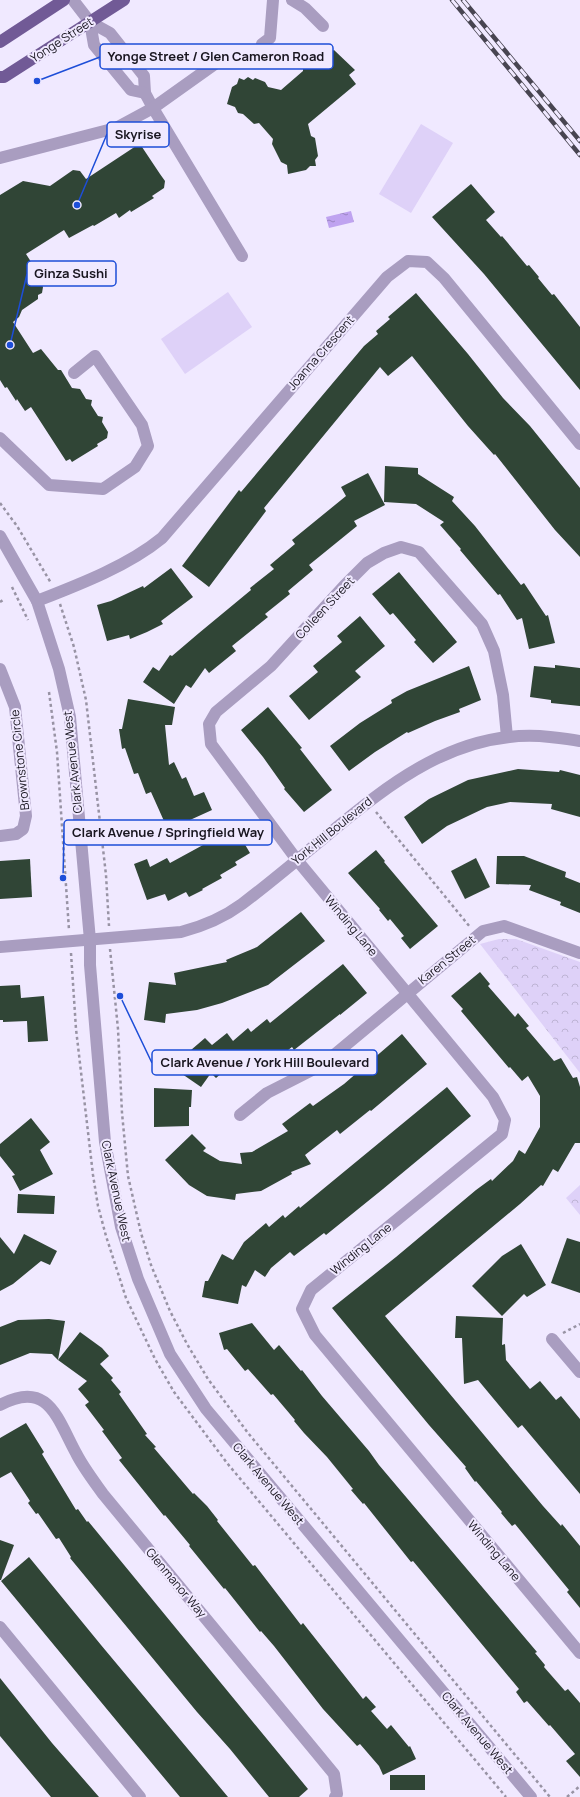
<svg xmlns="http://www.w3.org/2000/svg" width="580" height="1797" font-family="Manrope,sans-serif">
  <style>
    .park { fill: url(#park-crowns) }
    .garden { fill: #ded1f8 }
    .water { fill: url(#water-ripples) }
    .building { fill: #304536 }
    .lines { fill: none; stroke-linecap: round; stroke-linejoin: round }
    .path { stroke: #9893a4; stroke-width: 2.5; stroke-dasharray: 3 3; stroke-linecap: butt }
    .minor { stroke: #a99dc0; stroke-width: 12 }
    .major { stroke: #715a96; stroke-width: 12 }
    .rail-casing { stroke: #484551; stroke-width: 4.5 }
    .rail { stroke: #f0e9ff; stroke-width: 3; stroke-dasharray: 9; stroke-linecap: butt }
    .labels { text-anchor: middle; stroke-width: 4; stroke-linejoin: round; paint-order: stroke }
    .street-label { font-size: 12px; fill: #191620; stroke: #f0e9ff }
    .leader { fill: none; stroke: #1d4ed8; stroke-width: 1.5 }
    .callout-dot { fill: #1d4ed8; stroke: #f0e9ff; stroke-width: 1.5 }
    .callout { fill: #f0e9ff; stroke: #1d4ed8; stroke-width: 1.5 }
    .callout-label { font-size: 13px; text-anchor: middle; font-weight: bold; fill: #191620 }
  </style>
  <defs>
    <pattern id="park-crowns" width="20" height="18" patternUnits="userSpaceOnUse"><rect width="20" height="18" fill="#ded1f8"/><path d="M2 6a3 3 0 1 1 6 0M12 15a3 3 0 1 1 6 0" fill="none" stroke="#beb3d4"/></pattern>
    <pattern id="water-ripples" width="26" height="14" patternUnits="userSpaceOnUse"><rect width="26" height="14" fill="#bfa3f0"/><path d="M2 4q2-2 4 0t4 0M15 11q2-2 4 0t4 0" fill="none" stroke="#9a84c2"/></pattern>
  </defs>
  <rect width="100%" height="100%" fill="#f0e9ff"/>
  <g class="park">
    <polygon points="499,939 516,939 580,962 580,1073 480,944"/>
    <polygon points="580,1185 580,1215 566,1198"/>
  </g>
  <g class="garden">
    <polygon points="421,124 453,143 411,213 379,194"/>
    <polygon points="228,292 252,327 185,374 161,339"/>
  </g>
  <polygon class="water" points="351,211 354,222 329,228 326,217"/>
  <g class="building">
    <polygon points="324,49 328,54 334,50 355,70 349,75 356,84 308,124 311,136 315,138 318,156 315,160 316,166 310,166 306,170 288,174 287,165 281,162 272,144 273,139 259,123 254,124 243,114 238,113 235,107 227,104 232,87 237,84 239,78 244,80 248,77 253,80 255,78 265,82 268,87 281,90 303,71 303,67"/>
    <polygon points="136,146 142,147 160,174 165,181 164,188 152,196 154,198 131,212 130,210 119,218 116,213 94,226 93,225 69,238 64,230 26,254 42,279 41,283 43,287 42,293 38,295 38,299 22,310 19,317 13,322 33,353 41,349 58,370 61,370 72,388 80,389 86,399 92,400 91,405 98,416 103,417 102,422 108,432 107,438 97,444 98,446 72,462 70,459 66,461 31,407 25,411 17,399 16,401 7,387 5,388 0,380 0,195 23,181 50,186 73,170 80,171 86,179"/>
    <polygon points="471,184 495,212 486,220 501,237 502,236 527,266 529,265 539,277 538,278 552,295 554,294 580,327 580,390 484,274 432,217"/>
    <polygon points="416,293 468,354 503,398 530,426 580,488 580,557 555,530 495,454 494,455 468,426 412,356 388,376 380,367 264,508 266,511 209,587 182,566 239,490 241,492 364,346 378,334 376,331 390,319 388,317"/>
    <polygon points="385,466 418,468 418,474 454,497 452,501 475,526 521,585 524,583 546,616 548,615 555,643 529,649 522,618 517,620 500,594 498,595 460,550 461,549 440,525 444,522 416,504 384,502"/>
    <polygon points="368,473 385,505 354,521 357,526 309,565 313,570 288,591 290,594 265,614 268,617 232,646 236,651 209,673 205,668 191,688 186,685 174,704 143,682 153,667 159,671 170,655 172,656 199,633 251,590 250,588 274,569 270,565 295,544 292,540 346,496 341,487"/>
    <polygon points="171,568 193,597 161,621 163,624 147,632 130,639 129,635 107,641 97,605 111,601 143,586 144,588"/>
    <polygon points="399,572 457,642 433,663 414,642 416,640 393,613 390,615 372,594"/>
    <polygon points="360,616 385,646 355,671 361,677 309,720 289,696 318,672 313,666 342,642 337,636"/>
    <polygon points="555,665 580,668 580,706 551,703 551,700 530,697 534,666 555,668"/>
    <polygon points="469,666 481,700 459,709 460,712 435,721 408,733 407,732 375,752 349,771 330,746 360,723 392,703 391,700 407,691"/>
    <polygon points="128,699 175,707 172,725 165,725 169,765 174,762 182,779 186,777 194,796 204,792 212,810 168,830 151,792 146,794 138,773 134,774 125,748 122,749 119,729 122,729"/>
    <polygon points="268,707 302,748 300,749 332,790 304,812 284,789 285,788 263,757 241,730"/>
    <polygon points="518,769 559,772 560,770 580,775 580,817 551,809 552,804 510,802 487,807 447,826 422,844 404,817 429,799 468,780"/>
    <polygon points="231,821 250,853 235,862 237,865 220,875 222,878 202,889 203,890 189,897 186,892 168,901 165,894 147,900 134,864 147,859 150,867 167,858 170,863 203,845 201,842 218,831 217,829"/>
    <polygon points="376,850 385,861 384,862 438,926 410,949 401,938 404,936 390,919 388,921 379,910 380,909 348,873"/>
    <polygon points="497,856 524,856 566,872 565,877 580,883 580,913 560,905 561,902 529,890 531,885 496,884"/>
    <polygon points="476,858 490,887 465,899 451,871"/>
    <polygon points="30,859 32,897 0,899 0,861"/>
    <polygon points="301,912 325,941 268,985 222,1003 197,1010 166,1014 165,1023 144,1020 149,982 176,985 174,973 227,962 226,960 257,947"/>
    <polygon points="343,964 367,993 340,1015 340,1014 294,1050 292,1047 278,1058 274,1054 259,1068 253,1061 236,1074 230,1066 216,1078 211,1073 201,1087 169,1065 178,1052 184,1056 205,1038 212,1045 227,1033 233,1041 248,1028 251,1032 267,1019 270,1023"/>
    <polygon points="480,972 490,984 488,986 515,1017 518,1013 529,1026 526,1028 554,1061 561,1058 573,1078 577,1077 580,1087 580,1143 575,1143 558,1172 553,1169 543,1186 541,1185 520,1204 385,1316 543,1506 561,1526 562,1524 580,1546 580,1608 567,1592 569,1590 515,1524 512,1526 501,1513 502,1512 476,1481 475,1482 465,1468 466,1467 429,1425 332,1308 396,1257 476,1190 491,1179 492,1181 513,1161 519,1150 525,1154 540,1127 540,1096 528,1076 522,1081 510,1067 509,1068 461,1011 463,1009 451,996"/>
    <polygon points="20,985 21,998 44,996 48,1041 28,1042 27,1021 3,1022 3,1020 0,1020 0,986"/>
    <polygon points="402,1034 427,1064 371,1111 370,1110 340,1134 337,1130 305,1155 311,1164 291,1172 292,1174 261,1191 236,1194 235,1200 207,1196 189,1185 165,1160 192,1134 206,1148 203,1151 220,1161 242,1164 240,1153 252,1152 288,1131 282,1124 310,1103 313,1106 344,1084"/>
    <polygon points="447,1087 471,1116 383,1189 326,1235 324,1233 294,1256 290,1252 271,1268 265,1277 255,1270 246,1287 242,1285 238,1304 202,1297 205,1281 208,1281 222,1254 233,1260 244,1242 266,1223 269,1227 283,1215 285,1218 299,1206 300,1208"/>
    <polygon points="154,1088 192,1090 191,1107 189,1107 189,1126 154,1127"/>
    <polygon points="31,1118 50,1142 40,1150 53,1174 20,1191 12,1176 15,1175 0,1156 0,1144"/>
    <polygon points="18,1194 55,1196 54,1214 17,1213"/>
    <polygon points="24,1234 57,1251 50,1265 41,1261 13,1284 0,1291 0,1237 14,1254"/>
    <polygon points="567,1238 580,1242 580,1293 551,1283"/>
    <polygon points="521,1244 546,1285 527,1297 524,1294 502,1316 472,1286 502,1256"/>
    <polygon points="456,1316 503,1318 502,1345 505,1344 506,1360 530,1389 540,1381 556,1400 561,1396 580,1419 580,1494 522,1425 518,1428 478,1380 464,1384 462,1338 455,1338"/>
    <polygon points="49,1319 65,1321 58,1360 52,1354 30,1353 0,1365 0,1327 18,1320"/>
    <polygon points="252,1323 274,1350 279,1345 301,1371 302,1370 322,1396 369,1451 379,1465 537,1652 535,1653 545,1665 544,1667 565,1691 568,1689 580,1703 580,1777 566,1761 575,1754 550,1725 549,1726 527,1701 524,1703 516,1692 519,1689 413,1561 411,1562 364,1503 363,1504 351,1490 353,1489 327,1457 304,1433 294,1421 295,1420 273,1394 271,1395 248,1369 245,1371 227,1349 224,1350 219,1333"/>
    <polygon points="80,1332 102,1348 109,1356 100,1364 113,1378 111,1380 121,1392 119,1394 147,1434 145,1435 156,1447 154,1448 193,1494 194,1493 207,1506 218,1520 217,1521 253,1566 255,1565 301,1625 303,1623 363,1699 366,1696 376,1707 371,1711 387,1729 391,1725 409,1747 410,1746 416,1759 383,1775 379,1766 360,1744 357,1746 323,1709 274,1646 261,1631 260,1632 225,1588 224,1589 189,1546 190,1545 165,1515 164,1516 119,1460 122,1458 102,1431 104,1430 85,1405 89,1402 78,1389 87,1381 58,1360"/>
    <polygon points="26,1423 44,1452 42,1454 76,1510 78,1509 87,1522 88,1521 308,1789 299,1797 269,1797 230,1749 197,1712 70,1558 71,1557 59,1538 56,1539 38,1513 36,1514 28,1503 30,1501 11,1472 0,1478 0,1438"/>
    <polygon points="0,1540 14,1545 1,1580 0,1580"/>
    <polygon points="29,1557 101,1645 228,1797 180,1797 120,1725 1,1581"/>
    <polygon points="0,1678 52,1743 99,1797 51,1797 0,1736"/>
    <rect x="390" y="1775" width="35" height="15"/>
  </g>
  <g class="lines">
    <g class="path">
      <polyline points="0,503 17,526 51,583"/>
      <polyline points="12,587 28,620"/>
      <polyline points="0,602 3,600"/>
      <polyline points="60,604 74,647 86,700 106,875 109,926"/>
      <polyline points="49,692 57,752 69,930"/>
      <polyline points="376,812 470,927"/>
      <polyline points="110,949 118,1029 122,1113 128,1176 141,1233 151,1265 170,1311 187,1344 208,1379 248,1433 550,1797"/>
      <polyline points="71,953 76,1029 93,1175 98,1206 106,1236 126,1298 155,1359 174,1392 227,1463 506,1797"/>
      <polyline points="563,1333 580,1324"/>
      <polyline points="567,1797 580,1786"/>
    </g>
    <g class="minor">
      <polyline points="73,0 90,22 110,33 144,76 145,93 153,108 242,256"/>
      <polyline points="292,0 305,8 323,26"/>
      <polyline points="90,22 94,45 131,90 145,93"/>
      <polyline points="0,158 116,128 153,108 233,51 260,54 262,44 270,38 273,0"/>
      <polyline points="0,438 49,485 103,489 135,467 148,446 142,425 95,356 74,373"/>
      <polyline points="0,536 37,601 59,669 70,717 90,940 90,965 105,1142 121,1227 138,1279 170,1354 206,1409 531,1797"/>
      <path d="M37,601C78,585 128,566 162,538L387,277L408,261L427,262L444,278L580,444"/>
      <polyline points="0,669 15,707 26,816 23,829 16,834 0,836"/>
      <polyline points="507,737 503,695 494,651 482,624 419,552 401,547 384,553 367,563 344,586 271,666 216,712 209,724 211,744 297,860 493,1097 505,1120 502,1134 311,1290 302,1309 315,1335 580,1653"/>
      <path d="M0,947L181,932C204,926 223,918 242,904C270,883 297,860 325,837C390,783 459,727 550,737C560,738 570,739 580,741"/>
      <polyline points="240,1115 267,1093 322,1065 483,931 504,926 580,953"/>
      <polyline points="552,1339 580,1372"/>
      <path d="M0,1405C48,1379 57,1418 76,1453C83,1467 93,1480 103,1494L334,1774L337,1794L335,1797"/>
      <polyline points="0,1627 140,1797"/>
    </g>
    <g class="major">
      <polyline points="0,42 64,0"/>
      <polyline points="0,77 4,77 124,0"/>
    </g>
    <defs>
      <g id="rail">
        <polyline points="452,0 580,155"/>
        <polyline points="463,0 580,141"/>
      </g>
    </defs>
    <use href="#rail" class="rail-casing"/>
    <use href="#rail" class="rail"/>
  </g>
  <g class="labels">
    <g class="street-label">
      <text transform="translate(62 40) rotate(-33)" y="4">Yonge Street</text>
      <text transform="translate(321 353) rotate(-49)" y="4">Joanna Crescent</text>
      <text transform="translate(325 608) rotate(-47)" y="4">Colleen Street</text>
      <text transform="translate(20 760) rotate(-96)" y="4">Brownstone Circle</text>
      <text transform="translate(73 762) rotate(-96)" y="4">Clark Avenue West</text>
      <text transform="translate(332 831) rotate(-39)" y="4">York Hill Boulevard</text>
      <text transform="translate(351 926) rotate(50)" y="4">Winding Lane</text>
      <text transform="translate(447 960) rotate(-39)" y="4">Karen Street</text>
      <text transform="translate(116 1191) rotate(78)" y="4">Clark Avenue West</text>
      <text transform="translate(361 1249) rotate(-39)" y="4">Winding Lane</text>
      <text transform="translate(268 1484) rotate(50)" y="4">Clark Avenue West</text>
      <text transform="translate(494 1551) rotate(50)" y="4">Winding Lane</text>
      <text transform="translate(176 1583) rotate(50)" y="4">Glenmanor Way</text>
      <text transform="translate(477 1733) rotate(50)" y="4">Clark Avenue West</text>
    </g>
  </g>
  <path class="leader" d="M37 81L100 57M77 205L107 134M10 345L27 274M63 878L64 833M120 996L152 1063"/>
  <g class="callout-dot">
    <circle cx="37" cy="81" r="4"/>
    <circle cx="77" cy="205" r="4"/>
    <circle cx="10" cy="345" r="4"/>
    <circle cx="63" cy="878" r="4"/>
    <circle cx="120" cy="996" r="4"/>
  </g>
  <g class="callout">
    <rect x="100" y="44" width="233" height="25" rx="4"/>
    <rect x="107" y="122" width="62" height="25" rx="4"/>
    <rect x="27" y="261" width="89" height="25" rx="4"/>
    <rect x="64" y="820" width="208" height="25" rx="4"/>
    <rect x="152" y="1050" width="225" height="25" rx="4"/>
  </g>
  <g class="callout-label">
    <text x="216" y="61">Yonge Street / Glen Cameron Road</text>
    <text x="138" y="139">Skyrise</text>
    <text x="71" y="278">Ginza Sushi</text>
    <text x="168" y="837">Clark Avenue / Springfield Way</text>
    <text x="265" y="1067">Clark Avenue / York Hill Boulevard</text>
  </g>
</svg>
